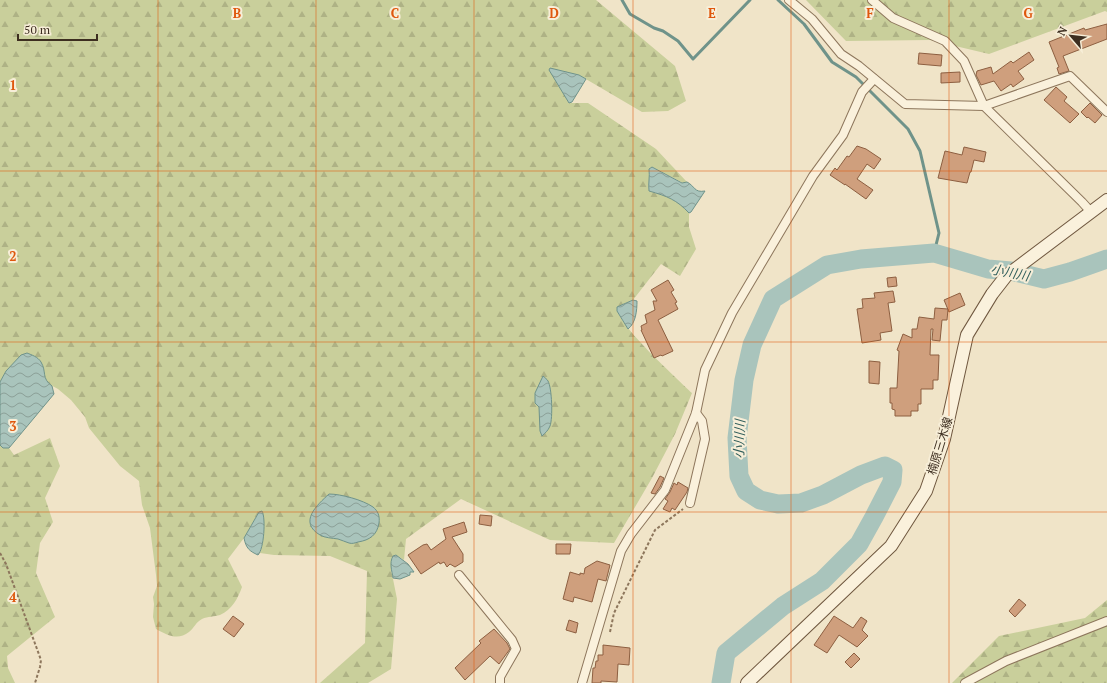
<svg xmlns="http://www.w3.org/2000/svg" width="1107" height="683" font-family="'PT Serif','Noto Sans JP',serif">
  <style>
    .forest { fill: url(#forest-firs) }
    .water { fill: url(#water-waves); stroke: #6f938a }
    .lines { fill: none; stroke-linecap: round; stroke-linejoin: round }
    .stream { stroke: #6f938a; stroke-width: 3 }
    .river { stroke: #a9c4bc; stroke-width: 19 }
    .building { fill: #cf9f7d; stroke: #8d5f41 }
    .street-casing { stroke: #8d765c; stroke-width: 10 }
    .secondary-casing { stroke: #6f573f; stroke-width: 14 }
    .path { stroke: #8d765c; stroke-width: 2; stroke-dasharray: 3 2; stroke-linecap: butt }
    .street { stroke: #faf1dc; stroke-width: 8 }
    .secondary { stroke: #faf1dc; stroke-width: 12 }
    .grid { fill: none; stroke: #df570d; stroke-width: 1; stroke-opacity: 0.55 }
    .labels { text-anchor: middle; stroke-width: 4; stroke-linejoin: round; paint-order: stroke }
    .street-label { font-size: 12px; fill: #3d2e20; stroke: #f7eed8 }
    .water-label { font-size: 13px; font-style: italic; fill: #2f5d5a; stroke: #f7eed8 }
    .grid-label { font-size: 13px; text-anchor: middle; font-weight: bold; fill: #df570d; stroke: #f7eed8; stroke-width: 4; stroke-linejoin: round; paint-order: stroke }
  </style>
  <defs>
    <pattern id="forest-firs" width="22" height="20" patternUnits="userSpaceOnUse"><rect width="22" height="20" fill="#c9cf9b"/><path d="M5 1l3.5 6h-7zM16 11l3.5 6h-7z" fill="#aeb285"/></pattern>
    <pattern id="water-waves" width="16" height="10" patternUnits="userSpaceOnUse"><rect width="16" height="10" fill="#a9c4bc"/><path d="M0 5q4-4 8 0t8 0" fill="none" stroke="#8ba098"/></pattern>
  </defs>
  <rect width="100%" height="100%" fill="#f0e4c8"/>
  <g class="forest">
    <path d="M0,0H596L675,66L686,101L668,111L642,112L579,75L550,70L569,103H588L656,149L687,182L683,183L652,167L649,169C650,177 648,183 649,191C665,195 678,200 689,213V227L696,249L680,276L661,264L633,300L617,307C616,324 678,379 692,393L675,434L652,478L614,543L550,540L461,499L406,539L404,560L396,555L391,569L397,599L391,669L368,683H320L365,643L367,571L330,556L274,555L260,553L264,534L259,512L244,538L228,559L242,587C238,598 232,610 220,615C214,617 208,616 202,619C195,623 195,627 189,632C178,641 167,635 156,629L153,617L154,604L153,597L157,586L156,575L150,528L142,505L139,481L120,466L89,428L85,417L71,400L58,389L47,383L44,377V371H6L0,382Z"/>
    <polygon points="806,0 1107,0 1107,12 1105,11 989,54 930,40 846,41"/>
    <polygon points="50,438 60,466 45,498 53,522 40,543 36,573 55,617 7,656 8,668 15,683 0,683 0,445 3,448 9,448 14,455"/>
    <polygon points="1107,600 1107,683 952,683 999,636 1085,618"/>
  </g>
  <g class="water">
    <polygon points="550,68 579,75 586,79 572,102 569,103 549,70"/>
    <path d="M652,167L682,183L687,182C695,186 694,193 705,191L691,212L689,213C677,200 667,196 649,191C648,183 650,177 649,169Z"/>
    <path d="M633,300L637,301C637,310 636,323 628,329L617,311V307Z"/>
    <path d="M27,353C32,355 38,357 41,362C47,372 41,378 52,386L54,394L9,448H3L0,445V382L6,371L21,355Z"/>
    <path d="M543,376C545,378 547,379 548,381C552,388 553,418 550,426C548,431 545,433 542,436L540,431L539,407L535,403V393Z"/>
    <path d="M329,494C341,494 363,500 373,507C378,511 380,516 379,523C377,535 370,540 358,542C355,543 352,544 349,543C345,542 342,540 338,539C332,538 325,538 320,535C298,522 317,505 329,494Z"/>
    <path d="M262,511C266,518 264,549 258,555C249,551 246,548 244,538L259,512Z"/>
    <path d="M396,555L408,564L414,572H410V575L400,579L393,578C392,571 389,563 393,556Z"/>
  </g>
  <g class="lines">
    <g class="stream">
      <polyline points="622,0 630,14 654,28 663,31 678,41 693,59 750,0"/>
      <polyline points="778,0 804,24 832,62 856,77 908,129 920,151 939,233 934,253"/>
    </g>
    <polyline class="river" points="721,683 726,653 783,606 822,581 859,544 874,517 892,482 893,470 885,466 861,475 823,495 801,503 778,504 760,500 746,491 739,476 737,438 744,380 752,345 773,299 827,265 861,259 934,253 988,269 1011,271 1044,279 1070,272 1107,259"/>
  </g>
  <g class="building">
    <polygon points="1107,24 1107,39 1063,56 1069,71 1059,74 1057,68 1059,67 1049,42 1084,28 1085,30"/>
    <polygon points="1029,52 1034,60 1018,71 1024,79 1013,87 1011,84 1001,91 994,81 981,85 976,75 977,71 991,67 993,74 1011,61 1013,63"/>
    <polygon points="919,53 942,55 941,66 918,64"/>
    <polygon points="960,72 960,82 941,83 941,73"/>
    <polygon points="1056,87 1067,97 1064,101 1079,114 1070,123 1044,100"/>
    <polygon points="1090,103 1102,115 1095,123 1088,117 1087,118 1081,112"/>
    <polygon points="857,146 866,149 881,159 874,169 867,164 857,179 873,190 866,199 845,184 845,185 830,175 835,168 837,170 847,156 849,157"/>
    <polygon points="964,147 986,152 984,162 974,160 971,172 970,172 967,183 938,178 945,151 962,155"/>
    <polygon points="896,277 897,286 888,287 887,278"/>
    <polygon points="668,280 674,290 671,292 677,302 675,303 678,309 658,320 673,351 662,356 661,355 654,358 641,330 642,330 641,326 647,323 645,315 655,310 653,301 657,301 651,290"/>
    <polygon points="893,291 895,302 888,303 892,331 880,333 881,340 862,343 857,309 863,308 862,299 875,298 874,293"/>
    <polygon points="960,293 965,305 949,312 944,300"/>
    <polygon points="935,308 948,309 947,320 942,320 940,341 932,340 933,329 931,329 930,355 939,355 938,380 933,380 933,389 921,389 921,404 918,404 918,411 911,411 911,416 895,416 895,410 892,409 892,403 890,403 890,388 897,388 899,351 897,350 903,334 912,338 912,329 917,329 919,317 934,319"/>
    <polygon points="869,361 880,362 879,384 869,383"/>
    <polygon points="660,476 664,478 660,487 655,494 651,493"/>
    <polygon points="678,482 688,488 687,492 675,510 672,508 670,512 663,509 668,501 665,499 670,492 674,483 677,485"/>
    <polygon points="480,515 492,516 491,526 479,524"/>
    <polygon points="464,522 467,532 452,537 463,554 463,562 455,567 450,564 447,567 444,562 440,564 439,562 421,574 408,555 423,545 427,544 431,550 446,539 443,529"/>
    <polygon points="556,544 571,544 570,554 556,554"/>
    <polygon points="597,561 610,565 606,581 598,579 592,602 574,597 573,602 563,599 570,572 580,575 580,573 584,574 585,568"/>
    <polygon points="1019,599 1026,605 1015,617 1009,611"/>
    <polygon points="233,616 244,624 234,637 223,629"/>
    <polygon points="834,616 853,628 861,617 867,621 862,630 868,636 857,647 839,635 827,653 814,645"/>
    <polygon points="569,620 578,623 576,633 566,630"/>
    <polygon points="494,629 507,643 510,649 499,664 490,656 465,680 455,668 481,643 479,641"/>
    <polygon points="603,645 630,648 629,665 618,664 617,682 601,681 601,683 592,683 593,668 595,668 596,661 598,661 598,655 603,655"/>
    <polygon points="854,653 860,659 851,668 845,662"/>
  </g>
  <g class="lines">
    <defs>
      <g id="street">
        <polyline points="789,0 812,19 841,54 859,66 905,104 984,106 1070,76 1107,112"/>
        <polyline points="872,0 893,18 945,41 964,61 984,106 1082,202 1091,212"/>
        <polyline points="690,503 705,439 702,421 696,413"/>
        <polyline points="459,575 512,640 516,649 500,677 500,683"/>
        <polyline points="582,683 621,551 631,534 665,490 696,413 705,370 732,313 813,176 843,135 862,92 874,79"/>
        <polyline points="965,683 1006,661 1107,621"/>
      </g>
      <polyline id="secondary" points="747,683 891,546 926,491 944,439 967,335 992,294 1006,276 1107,200"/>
    </defs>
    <use href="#street" class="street-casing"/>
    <use href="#secondary" class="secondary-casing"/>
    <g class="path">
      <polyline points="0,553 6,564 41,660 40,667 35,683"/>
      <polyline points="610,632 614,613 655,530 683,509"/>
    </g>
    <use href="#street" class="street"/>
    <use href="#secondary" class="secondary"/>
  </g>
  <path class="grid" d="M158,0V683M316,0V683M474,0V683M633,0V683M791,0V683M949,0V683M0,171H1107M0,342H1107M0,512H1107"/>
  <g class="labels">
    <g class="street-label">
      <text transform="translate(940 446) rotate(-73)" y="4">楠原三木線</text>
    </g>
    <g class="water-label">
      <text transform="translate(1010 272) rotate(11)" y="5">小川川</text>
      <text transform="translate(739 439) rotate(-88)" y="5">小川川</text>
    </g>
  </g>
  <g class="grid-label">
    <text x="237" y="18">B</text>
    <text x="395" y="18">C</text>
    <text x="554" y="18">D</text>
    <text x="712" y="18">E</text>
    <text x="870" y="18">F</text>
    <text x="1028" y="18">G</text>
    <text x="13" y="90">1</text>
    <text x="13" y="261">2</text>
    <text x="13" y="431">3</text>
    <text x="13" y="602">4</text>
  </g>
  <g transform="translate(1071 36) rotate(298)" stroke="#f7eed8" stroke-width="3" paint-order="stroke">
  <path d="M0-3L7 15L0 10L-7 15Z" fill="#3d2e20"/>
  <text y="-6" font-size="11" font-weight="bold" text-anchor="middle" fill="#3d2e20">N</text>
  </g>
  <path d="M18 34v6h79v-6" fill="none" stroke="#3d2e20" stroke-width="2"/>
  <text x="24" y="34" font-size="12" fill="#3d2e20" stroke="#f7eed8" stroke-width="3" paint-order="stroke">50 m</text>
</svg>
